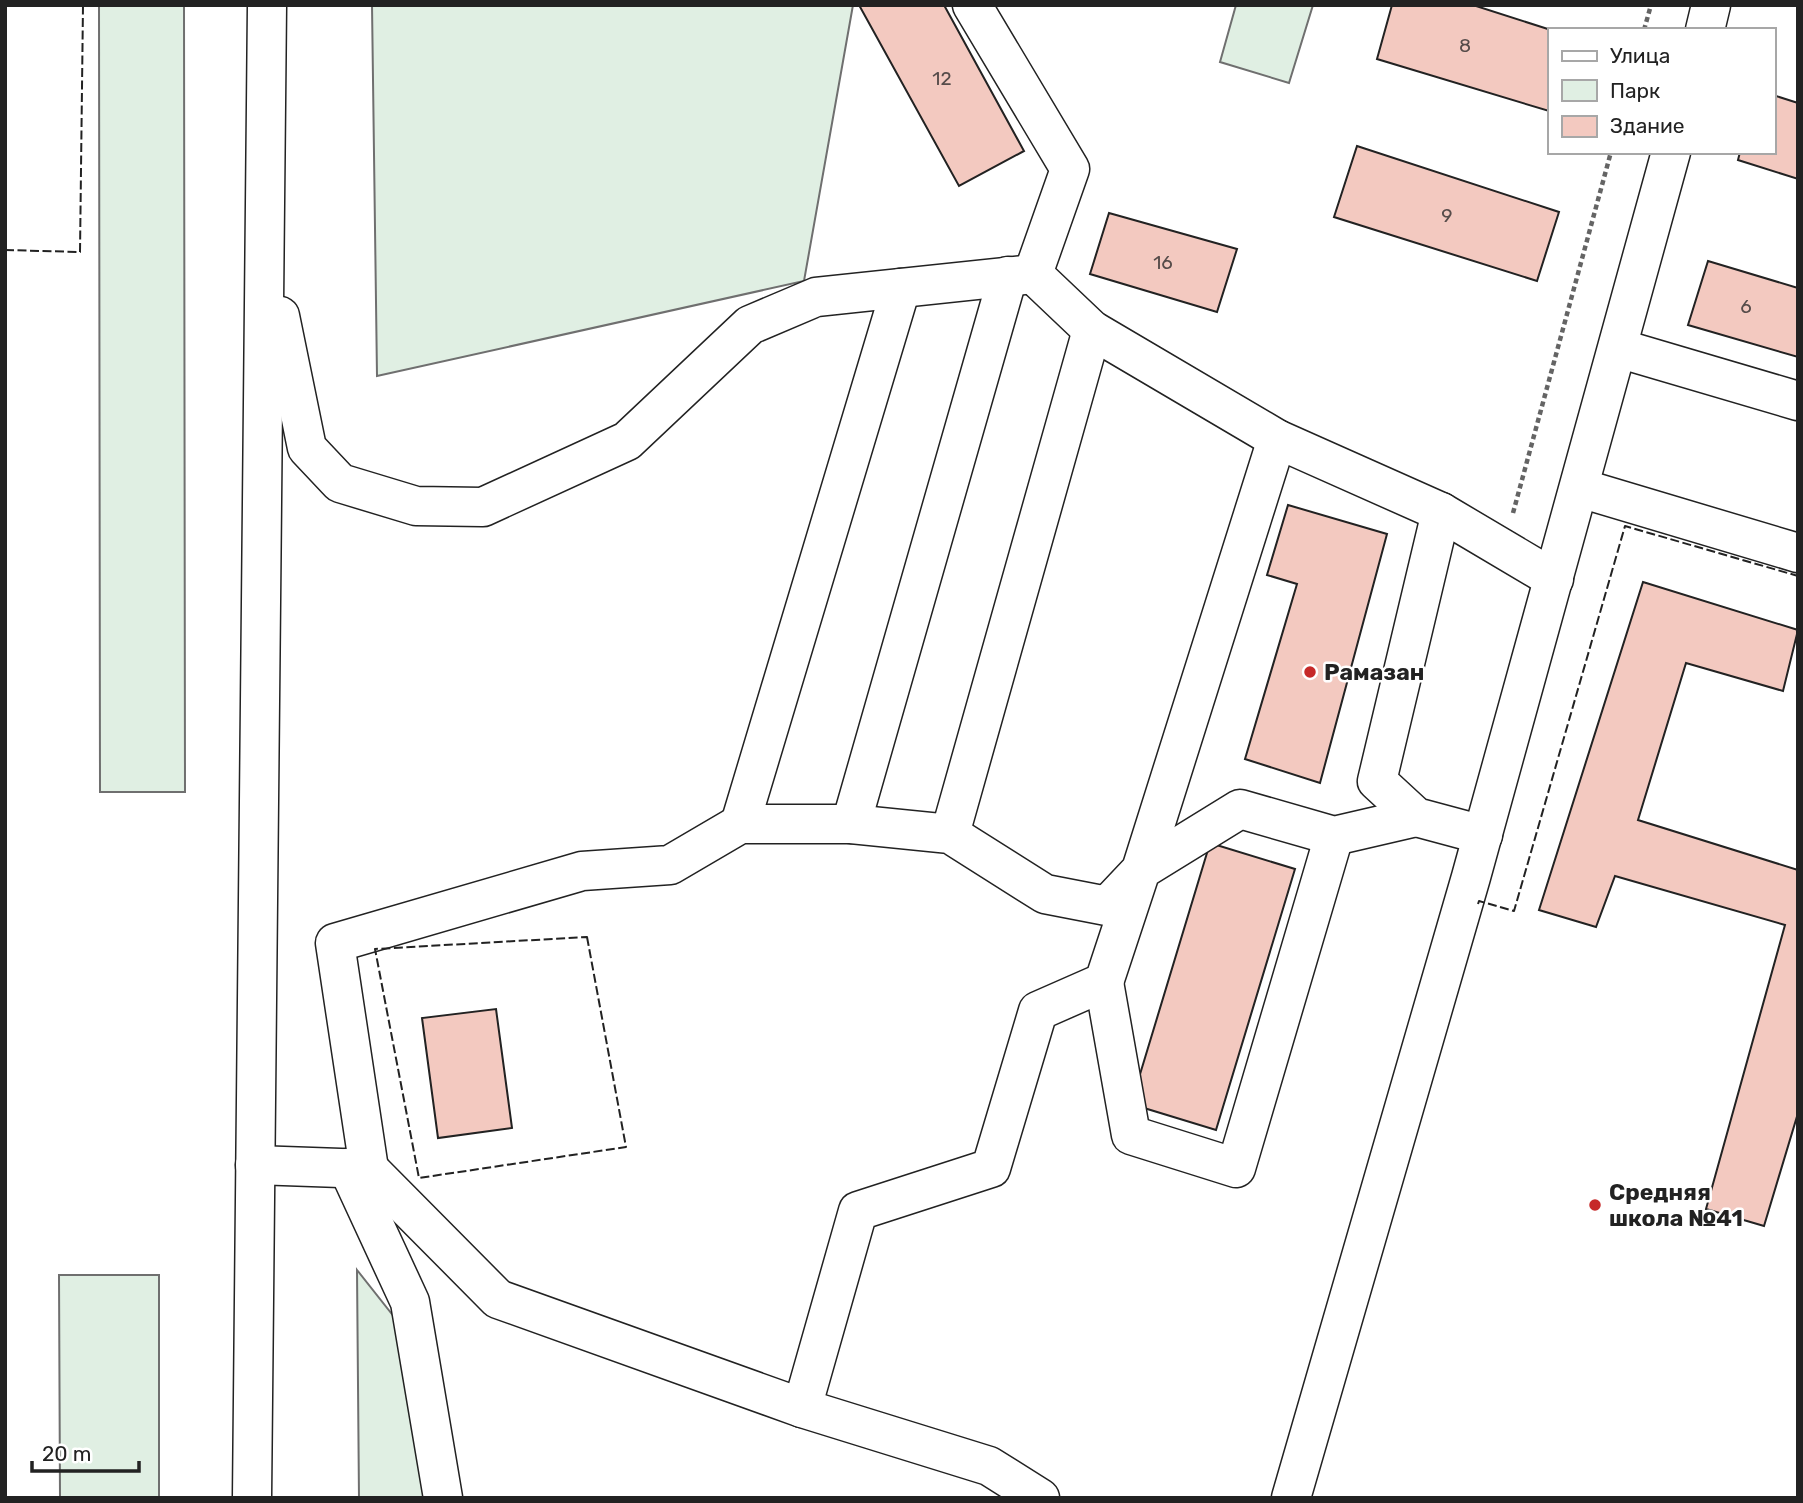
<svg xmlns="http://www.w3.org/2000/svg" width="1803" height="1503" font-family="Rubik,sans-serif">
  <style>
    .green { fill: #e0efe3; stroke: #6f6f6f; stroke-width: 2 }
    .building { fill: #f3c9c0; stroke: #222; stroke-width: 2 }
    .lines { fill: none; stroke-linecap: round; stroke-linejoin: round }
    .minor-casing { stroke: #222; stroke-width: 41 }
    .path { stroke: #646464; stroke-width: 4.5; stroke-dasharray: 5 3.5; stroke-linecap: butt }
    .minor { stroke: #fff; stroke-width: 38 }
    .fence { stroke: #222; stroke-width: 2; stroke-dasharray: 9 3.5; stroke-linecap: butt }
    .poi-dot { fill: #c62828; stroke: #fff; stroke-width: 2.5 }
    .labels { text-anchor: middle; stroke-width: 5; stroke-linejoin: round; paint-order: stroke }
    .number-label { font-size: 19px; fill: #564c4a }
    .poi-label { font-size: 23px; font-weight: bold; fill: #222; stroke: #fff; text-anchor: start }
  </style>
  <rect width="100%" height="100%" fill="#fff"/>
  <g class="green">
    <polygon points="99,5 184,5 185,792 100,792"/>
    <polygon points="372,5 853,5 804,281 377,376"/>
    <polygon points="1236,5 1313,5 1289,83 1220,62"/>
    <polygon points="357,1270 440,1375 441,1498 359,1498"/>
    <polygon points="59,1275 159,1275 159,1498 60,1498"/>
  </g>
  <g class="building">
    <polygon points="859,5 944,5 1024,151 959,186"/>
    <polygon points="1392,5 1473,5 1551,30 1549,111 1377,59"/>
    <polygon points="1773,95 1798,103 1798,179 1738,160 1740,152 1773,152"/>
    <polygon points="1357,146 1559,212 1537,281 1334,217"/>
    <polygon points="1109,213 1237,249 1217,312 1090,274"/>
    <polygon points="1708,261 1798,288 1798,357 1688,325"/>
    <polygon points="1288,505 1387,534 1320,783 1245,759 1297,584 1267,575"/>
    <polygon points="1643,582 1798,630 1783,691 1686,663 1638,820 1798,870 1798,1113 1764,1226 1706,1209 1785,925 1615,876 1596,927 1539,910"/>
    <polygon points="1210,843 1295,869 1216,1130 1131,1104"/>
    <polygon points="496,1009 512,1128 438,1138 422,1018"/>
  </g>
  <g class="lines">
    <defs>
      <g id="minor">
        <polyline points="972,5 1070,169 1033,274 1092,330 1277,439 1441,512 1554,579"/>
        <polyline points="1705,30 1711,5"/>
        <polyline points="280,316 307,448 340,483 416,506 483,507 627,441 750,325 816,297 1033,274"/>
        <polyline points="1618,348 1798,401"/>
        <polyline points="1580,488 1798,553"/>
        <polyline points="1441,512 1377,781 1416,817 1483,835"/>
        <polyline points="740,824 901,288"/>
        <polyline points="851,824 1008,276"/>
        <polyline points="950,834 1092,330"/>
        <polyline points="1104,982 1131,1135 1236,1168 1334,836"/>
        <polyline points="255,1165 369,1169 498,1299 802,1408 989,1466 1040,1498"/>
        <polyline points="348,1168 410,1302 443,1498"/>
        <polyline points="369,1169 335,943 582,871 670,865 740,824 851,824 950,834 1045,894 1107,906 1141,870 1277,439"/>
        <polyline points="802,1408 858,1211 991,1168 1038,1011 1104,982 1141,870 1240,809 1334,836 1416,817"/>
        <polyline points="252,1498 267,5"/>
        <polyline points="1291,1498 1471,877 1671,152"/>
      </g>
    </defs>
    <use href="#minor" class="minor-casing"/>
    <g class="path">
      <polyline points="1644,30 1651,5"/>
      <polyline points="1513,513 1611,152"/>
    </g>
    <use href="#minor" class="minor"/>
    <g class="fence">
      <polyline points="5,250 80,252 83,5"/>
      <polyline points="1478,904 1479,901 1514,911 1625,526 1798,576"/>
      <polygon points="587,937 626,1147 419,1178 375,949"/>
    </g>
  </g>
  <g class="poi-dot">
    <circle cx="1310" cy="672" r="7"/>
    <circle cx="1595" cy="1205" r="7"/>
  </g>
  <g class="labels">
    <g class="number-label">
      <text x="1465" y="52">8</text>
      <text x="942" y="85">12</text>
      <text x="1447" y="222">9</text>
      <text x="1163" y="269">16</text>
      <text x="1746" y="313">6</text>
    </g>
    <g class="poi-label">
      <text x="1324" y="680">Рамазан</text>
      <text x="1609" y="1200">Средняя<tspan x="1609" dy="26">школа №41</tspan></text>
    </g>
  </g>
  <rect width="1803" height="1503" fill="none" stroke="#222222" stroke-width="14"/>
  <rect x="1548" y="28" width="228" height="126" fill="#ffffff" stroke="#a7a7a7" stroke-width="2"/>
  <rect x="1562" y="51" width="35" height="10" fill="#ffffff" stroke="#a7a7a7" stroke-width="2"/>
  <text x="1610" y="63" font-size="21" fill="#222222">Улица</text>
  <rect x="1562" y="80" width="35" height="21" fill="#e0efe3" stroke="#a7a7a7" stroke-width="2"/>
  <text x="1610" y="98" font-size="21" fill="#222222">Парк</text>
  <rect x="1562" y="116" width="35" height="21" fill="#f3c9c0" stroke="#a7a7a7" stroke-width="2"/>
  <text x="1610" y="133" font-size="21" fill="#222222">Здание</text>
  <path d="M32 1461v10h107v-10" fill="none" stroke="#222222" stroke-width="3.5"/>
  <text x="42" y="1461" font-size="21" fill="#222222" stroke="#ffffff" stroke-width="5" paint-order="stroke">20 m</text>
</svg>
